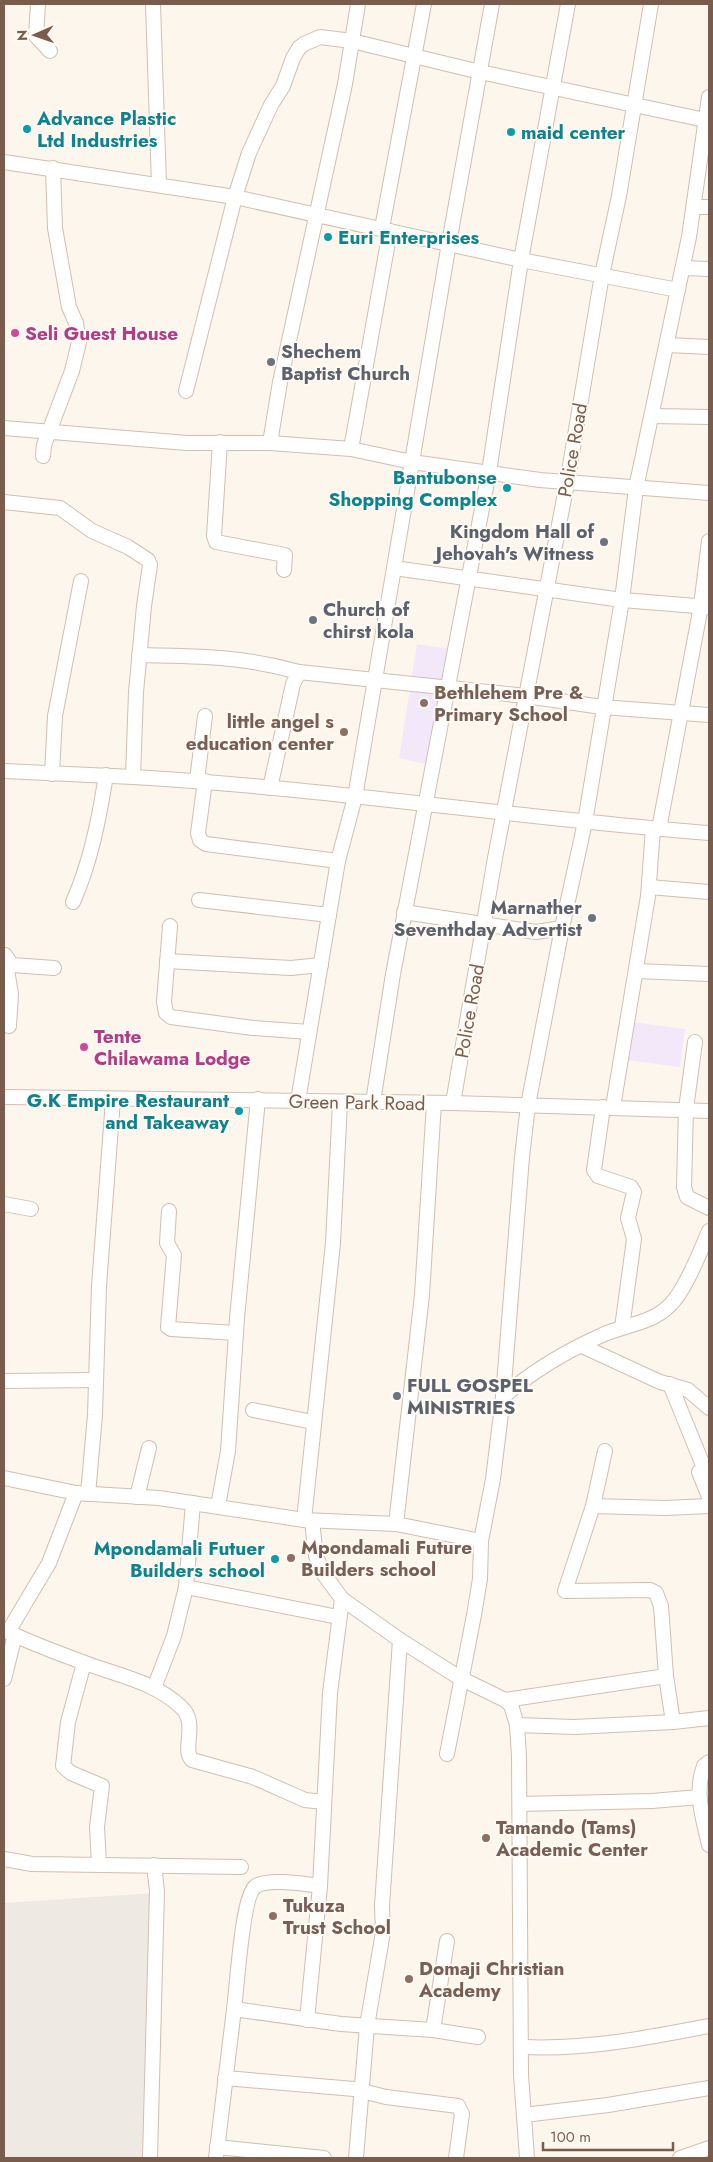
<svg xmlns="http://www.w3.org/2000/svg" width="713" height="2162" font-family="Jost,sans-serif">
  <style>
    .industrial { fill: #efe9e4 }
    .education { fill: #f3e8fa }
    .lines { fill: none; stroke-linecap: round; stroke-linejoin: round }
    .minor-casing { stroke: #d1beb0; stroke-width: 16 }
    .minor { stroke: #fff; stroke-width: 14 }
    .culture-dot { fill: #0f9aa8; stroke: #fffaf3; stroke-width: 2 }
    .hotel-dot { fill: #d1479c; stroke: #fffaf3; stroke-width: 2 }
    .worship-dot { fill: #6b7280; stroke: #fffaf3; stroke-width: 2 }
    .education-dot { fill: #8d6e63; stroke: #fffaf3; stroke-width: 2 }
    .labels { text-anchor: middle; stroke-width: 4; stroke-linejoin: round; paint-order: stroke }
    .culture-label { font-size: 19px; font-weight: bold; fill: #0d838f; stroke: #fffaf3; text-anchor: start }
    .hotel-label { font-size: 19px; font-weight: bold; fill: #b23c85; stroke: #fffaf3; text-anchor: start }
    .worship-label { font-size: 19px; font-weight: bold; fill: #5b616d; stroke: #fffaf3; text-anchor: start }
    .street-label { font-size: 19px; fill: #7a5c4d; stroke: #fffaf3 }
    .education-label { font-size: 19px; font-weight: bold; fill: #785e54; stroke: #fffaf3; text-anchor: start }
  </style>
  <rect width="100%" height="100%" fill="#fdf6ec"/>
  <polygon class="industrial" points="154,1893 146,2158 4,2158 4,1903"/>
  <g class="education">
    <polygon points="417,644 451,649 430,765 399,758"/>
    <polygon points="632,1022 685,1029 680,1067 626,1060"/>
  </g>
  <g class="lines">
    <defs>
      <g id="minor">
        <polyline points="38,4 36,36 50,51"/>
        <polyline points="153,4 159,185"/>
        <polyline points="492,4 449,243 394,568 622,600 709,607"/>
        <polyline points="4,162 235,197 521,260 678,290"/>
        <polyline points="694,207 709,207"/>
        <polyline points="382,228 424,4"/>
        <polyline points="683,268 709,269"/>
        <polyline points="668,345 709,347"/>
        <polyline points="186,391 235,197 249,153 271,105 283,86 293,58 299,48 304,44 320,37 352,41 480,72 705,120"/>
        <polyline points="653,416 709,417"/>
        <polyline points="4,428 187,443 270,443 351,449 412,462 540,480 709,493"/>
        <polyline points="220,442 214,536 216,542 285,555 284,570"/>
        <polyline points="270,443 280,382 345,84 358,4"/>
        <polyline points="351,449 390,231"/>
        <polyline points="43,456 44,445 72,371 79,342 76,323 69,307 55,228 53,168"/>
        <path d="M4,502L60,508L92,531L128,547L148,560L150,565L144,606L136,692L133,777C326,788 517,818 709,833"/>
        <path d="M139,655C198,656 242,656 299,672"/>
        <polyline points="4,771 133,777"/>
        <polyline points="52,774 55,716 81,581"/>
        <polyline points="197,780 205,716"/>
        <polyline points="205,781 198,833 200,840 206,844 338,861"/>
        <polyline points="270,788 293,684 299,672 526,696 602,707 709,715"/>
        <polyline points="659,829 701,606 709,541"/>
        <polyline points="649,887 709,892"/>
        <polyline points="199,900 329,915"/>
        <path d="M73,902C91,861 99,819 106,775"/>
        <polyline points="404,912 536,932 562,928"/>
        <polyline points="170,926 164,1002 166,1013 171,1017 253,1028 309,1032"/>
        <polyline points="5,955 12,965 54,968"/>
        <polyline points="5,958 11,994 9,1026"/>
        <polyline points="167,961 291,968 321,965"/>
        <polyline points="637,971 709,974"/>
        <polyline points="695,1042 686,1109 684,1187 687,1197 709,1208"/>
        <polyline points="4,1097 453,1103 709,1111"/>
        <polyline points="298,1101 338,861 355,797 394,568"/>
        <polyline points="373,1102 393,974 489,472 521,260 568,4"/>
        <polyline points="340,1103 333,1243 304,1520 396,1524 481,1541"/>
        <polyline points="453,1103 495,858 567,483 602,275 619,196 651,4"/>
        <polyline points="603,1107 594,1170 598,1176 631,1187 634,1192 628,1218 634,1239 622,1328"/>
        <polyline points="613,1107 648,896 653,829"/>
        <polyline points="4,1204 31,1209"/>
        <polyline points="169,1211 167,1243 174,1255 168,1327 171,1329 236,1333"/>
        <polyline points="582,1346 660,1382 688,1390 709,1408"/>
        <polyline points="4,1381 96,1380"/>
        <polyline points="670,1384 709,1480"/>
        <path d="M503,1397C531,1372 567,1351 600,1336C623,1325 652,1324 670,1305C685,1291 701,1250 709,1231"/>
        <polyline points="253,1410 313,1422"/>
        <polyline points="699,1472 709,1497"/>
        <polyline points="4,1478 76,1493 159,1498 304,1520"/>
        <polyline points="88,1494 95,1415 99,1286 113,1100"/>
        <polyline points="137,1497 149,1448"/>
        <polyline points="218,1506 228,1451 237,1318 258,1099"/>
        <polyline points="593,1506 605,1451"/>
        <polyline points="709,1506 665,1508 593,1506 565,1591 650,1590 656,1593 661,1606 666,1676 673,1722 709,1718"/>
        <polyline points="312,1521 316,1556 323,1573 342,1599 400,1640 460,1678 505,1700 511,1705 517,1725 519,1756 521,2075 527,2158"/>
        <polyline points="396,1524 422,1295 434,1103"/>
        <polyline points="186,1587 338,1617"/>
        <path d="M4,1630C30,1643 58,1653 85,1663C117,1675 155,1682 181,1707C199,1723 181,1749 192,1760L253,1777L305,1800L324,1802"/>
        <polyline points="8,1632 49,1563 76,1493"/>
        <polyline points="84,1663 68,1722 63,1766 71,1773 102,1786 97,1827 99,1864"/>
        <polyline points="4,1679 15,1635"/>
        <polyline points="154,1688 174,1636 186,1587 193,1503"/>
        <polyline points="505,1700 666,1676"/>
        <polyline points="517,1725 574,1727 673,1722"/>
        <polyline points="447,1754 474,1615 480,1579 481,1541 493,1479 503,1397 522,1157 528,1105 562,928 585,822 622,600 636,488 689,237 709,97"/>
        <path d="M709,1762L704,1766C694,1792 703,1818 709,1845"/>
        <polyline points="520,1804 652,1801 699,1797"/>
        <polyline points="4,1859 32,1864 241,1867"/>
        <path d="M234,2009C237,1989 242,1894 256,1886C269,1878 305,1884 320,1886"/>
        <polyline points="307,2020 320,1886 330,1693 342,1599"/>
        <polyline points="433,2030 447,1941"/>
        <path d="M522,2047C586,2050 647,2038 709,2026"/>
        <polyline points="225,2078 354,2089 386,2097 458,2106 462,2114 456,2158"/>
        <polyline points="524,2115 608,2105 709,2088"/>
        <polyline points="217,2147 324,2158"/>
        <polyline points="150,2158 157,1891 154,1865"/>
        <polyline points="216,2158 234,2009 341,2024 433,2030 478,2037"/>
        <polyline points="356,2158 367,2026 383,1932 382,1906 400,1640"/>
        <polyline points="680,2158 709,2148"/>
      </g>
    </defs>
    <use href="#minor" class="minor-casing"/>
    <use href="#minor" class="minor"/>
  </g>
  <g class="culture-dot">
    <circle cx="27" cy="129" r="5"/>
    <circle cx="511" cy="132" r="5"/>
    <circle cx="328" cy="237" r="5"/>
    <circle cx="507" cy="488" r="5"/>
    <circle cx="239" cy="1111" r="5"/>
    <circle cx="275" cy="1559" r="5"/>
  </g>
  <g class="hotel-dot">
    <circle cx="15" cy="333" r="5"/>
    <circle cx="84" cy="1047" r="5"/>
  </g>
  <g class="worship-dot">
    <circle cx="271" cy="362" r="5"/>
    <circle cx="604" cy="542" r="5"/>
    <circle cx="313" cy="620" r="5"/>
    <circle cx="592" cy="918" r="5"/>
    <circle cx="397" cy="1396" r="5"/>
  </g>
  <g class="education-dot">
    <circle cx="424" cy="703" r="5"/>
    <circle cx="344" cy="732" r="5"/>
    <circle cx="291" cy="1558" r="5"/>
    <circle cx="486" cy="1838" r="5"/>
    <circle cx="273" cy="1916" r="5"/>
    <circle cx="409" cy="1979" r="5"/>
  </g>
  <g class="labels">
    <g class="culture-label">
      <text x="37" y="125">Advance Plastic<tspan x="37" dy="22">Ltd Industries</tspan></text>
      <text x="521" y="139">maid center</text>
      <text x="338" y="244">Euri Enterprises</text>
      <text x="497" y="484" text-anchor="end">Bantubonse<tspan x="497" dy="22">Shopping Complex</tspan></text>
      <text x="229" y="1107" text-anchor="end">G.K Empire Restaurant<tspan x="229" dy="22">and Takeaway</tspan></text>
      <text x="265" y="1555" text-anchor="end">Mpondamali Futuer<tspan x="265" dy="22">Builders school</tspan></text>
    </g>
    <g class="hotel-label">
      <text x="25" y="340">Seli Guest House</text>
      <text x="94" y="1043">Tente<tspan x="94" dy="22">Chilawama Lodge</tspan></text>
    </g>
    <g class="worship-label">
      <text x="281" y="358">Shechem<tspan x="281" dy="22">Baptist Church</tspan></text>
      <text x="594" y="538" text-anchor="end">Kingdom Hall of<tspan x="594" dy="22">Jehovah's Witness</tspan></text>
      <text x="323" y="616">Church of<tspan x="323" dy="22">chirst kola</tspan></text>
      <text x="582" y="914" text-anchor="end">Marnather<tspan x="582" dy="22">Seventhday Advertist</tspan></text>
      <text x="407" y="1392">FULL GOSPEL<tspan x="407" dy="22">MINISTRIES</tspan></text>
    </g>
    <g class="street-label">
      <text transform="translate(572 450) rotate(-80)" y="7">Police Road</text>
      <text transform="translate(469 1011) rotate(-80)" y="7">Police Road</text>
      <text transform="translate(357 1102) rotate(1)" y="7">Green Park Road</text>
    </g>
    <g class="education-label">
      <text x="434" y="699">Bethlehem Pre &amp;<tspan x="434" dy="22">Primary School</tspan></text>
      <text x="334" y="728" text-anchor="end">little angel s<tspan x="334" dy="22">education center</tspan></text>
      <text x="301" y="1554">Mpondamali Future<tspan x="301" dy="22">Builders school</tspan></text>
      <text x="496" y="1834">Tamando (Tams)<tspan x="496" dy="22">Academic Center</tspan></text>
      <text x="283" y="1912">Tukuza<tspan x="283" dy="22">Trust School</tspan></text>
      <text x="419" y="1975">Domaji Christian<tspan x="419" dy="22">Academy</tspan></text>
    </g>
  </g>
  <rect width="713" height="2162" fill="none" stroke="#7a5c4d" stroke-width="10"/>
  <g transform="translate(35 35) rotate(268)" stroke="#fffaf3" stroke-width="4" paint-order="stroke">
  <path d="M0-4L9 19L0 12L-9 19Z" fill="#7a5c4d"/>
  <text y="-8" font-size="14" font-weight="bold" text-anchor="middle" fill="#7a5c4d">N</text>
  </g>
  <path d="M543 2142v8h130v-8" fill="none" stroke="#7a5c4d" stroke-width="2.5"/>
  <text x="550" y="2142" font-size="15" fill="#7a5c4d" stroke="#fffaf3" stroke-width="4" paint-order="stroke">100 m</text>
</svg>
